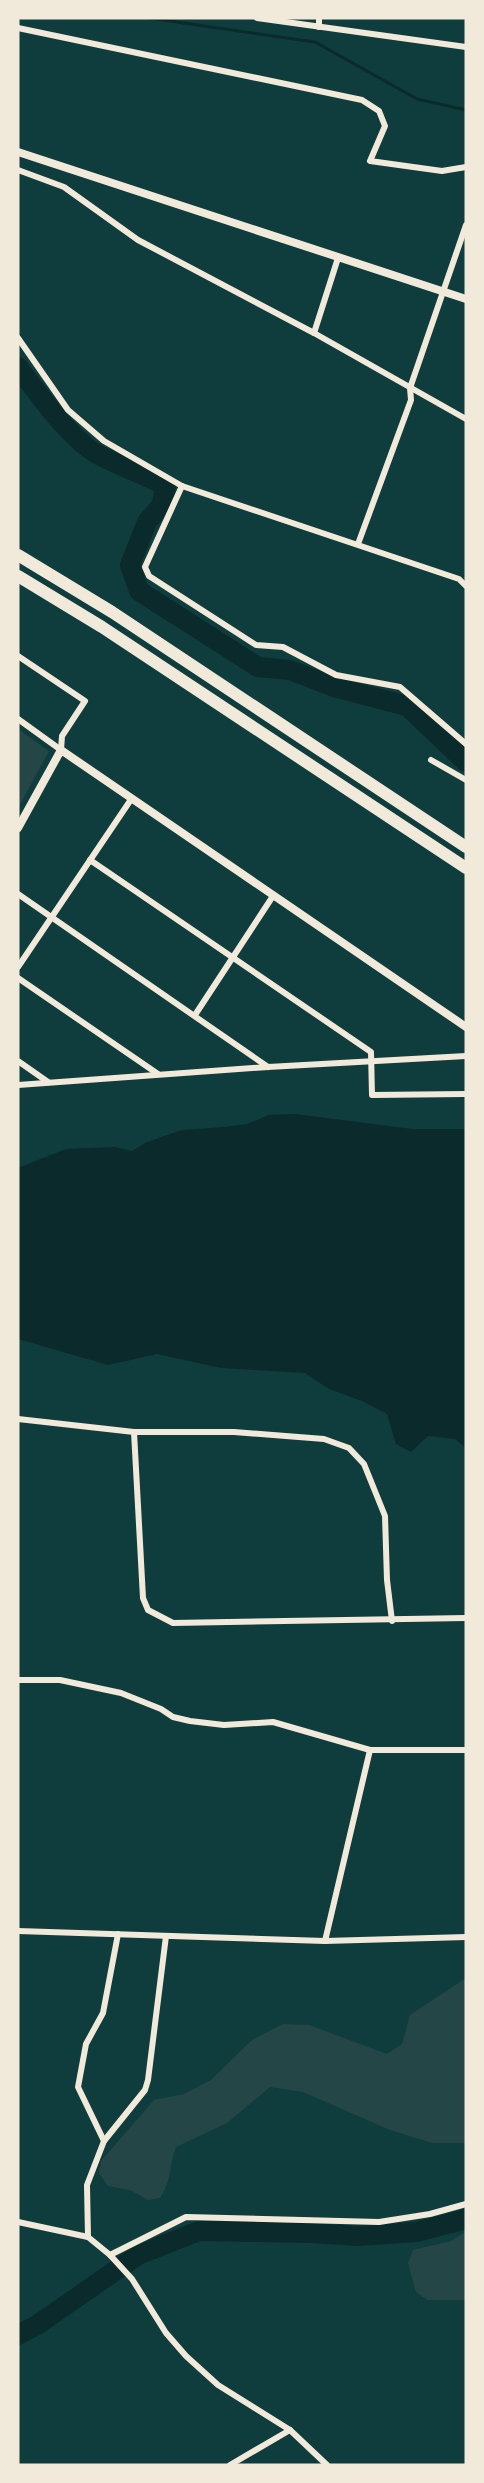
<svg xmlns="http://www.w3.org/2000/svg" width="484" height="2483" font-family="'PT Sans Narrow',sans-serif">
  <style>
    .green { fill: #244646 }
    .water { fill: #0a2a2b }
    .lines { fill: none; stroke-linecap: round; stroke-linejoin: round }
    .stream { stroke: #0a2a2b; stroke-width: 3 }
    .river { stroke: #0a2a2b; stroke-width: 20 }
    .minor { stroke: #f1e9da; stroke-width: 6 }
    .tertiary { stroke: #f1e9da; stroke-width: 8 }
    .motorway { stroke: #f1e9da; stroke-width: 12 }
  </style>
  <rect width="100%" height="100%" fill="#0f3d3e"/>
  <g class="green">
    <polygon points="18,729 49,751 18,808"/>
    <path d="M466,1978V2143H432L390,2130L303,2092L270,2087L227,2123L176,2147C168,2168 173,2178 160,2198L148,2200L130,2190L108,2186L99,2173L101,2161L154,2100L184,2094L211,2080L252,2040L283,2024L309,2025L387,2054L402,2044L410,2015Z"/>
    <polygon points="466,2232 466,2300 428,2300 416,2292 408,2263 413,2250 451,2241"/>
  </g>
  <polygon class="water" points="295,1114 412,1129 466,1129 466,1448 455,1439 428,1436 411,1452 396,1444 387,1414 362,1401 329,1389 305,1373 221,1368 157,1354 108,1365 18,1339 18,1168 66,1149 115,1147 132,1151 147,1142 182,1130 223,1127 247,1124 269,1115"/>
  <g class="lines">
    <polyline class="stream" points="149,18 315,42 417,99 466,110"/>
    <g class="river">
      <path d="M18,367C37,392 71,441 99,455C121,467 144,474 166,486L161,506L147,522L130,565L139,591L258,667L290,670L334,687L407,706L466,762"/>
      <polyline points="18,2335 37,2325 138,2255 199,2231 312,2233 358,2236 416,2232 466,2219"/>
    </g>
    <g class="minor">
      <polyline points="257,18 466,47"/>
      <polyline points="319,18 319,27"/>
      <polyline points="18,28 362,100 379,111 385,126 370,161 442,171 466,167"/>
      <polyline points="18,170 64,187 138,240 314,333 466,419"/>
      <polyline points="314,333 338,258"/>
      <polyline points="18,338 68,410 104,441 182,486 459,579 466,586"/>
      <polyline points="182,486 145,567 149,576 256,645 283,647 336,675 400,687 466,744"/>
      <polyline points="358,544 411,400 410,388 466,225"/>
      <polyline points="18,656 85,701 62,736 61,750"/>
      <polyline points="18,719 61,750"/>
      <polyline points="431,760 466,780"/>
      <polyline points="90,860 371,1052 372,1095 466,1094"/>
      <polyline points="18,894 268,1067"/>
      <polyline points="18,967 132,798"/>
      <polyline points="18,978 158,1074"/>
      <polyline points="195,1015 273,896"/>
      <polyline points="18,1061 48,1082"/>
      <polyline points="18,1085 268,1067 466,1056"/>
      <polyline points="18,1419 134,1432 234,1432 324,1439 349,1448 364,1464 385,1516 387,1580 392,1621"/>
      <polyline points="134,1432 143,1598 148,1610 173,1623 466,1618"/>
      <polyline points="18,1680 60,1680 121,1693 161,1709 173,1717 190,1721 224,1725 273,1722 370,1750 466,1750"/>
      <polyline points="18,1931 325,1941 466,1937"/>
      <polyline points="325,1941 370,1750"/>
      <polyline points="104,2141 78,2087 86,2044 103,2013 118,1934"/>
      <polyline points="18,2222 88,2237 110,2255 132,2279 166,2333 186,2356 218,2385 290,2430 327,2465"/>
      <polyline points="88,2237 87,2185 104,2141 145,2090 148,2080 166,1936"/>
      <polyline points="110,2255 186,2217 379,2222 430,2214 466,2204"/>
      <polyline points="230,2465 290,2430"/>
    </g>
    <g class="tertiary">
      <polyline points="18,152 466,299"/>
      <polyline points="18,828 61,750 466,1027"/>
    </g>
    <g class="motorway">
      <polyline points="18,555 112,612 466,847"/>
      <polyline points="18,576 102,627 466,868"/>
    </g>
  </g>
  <rect width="484" height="2483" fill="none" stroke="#f1e9da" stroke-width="39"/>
</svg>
